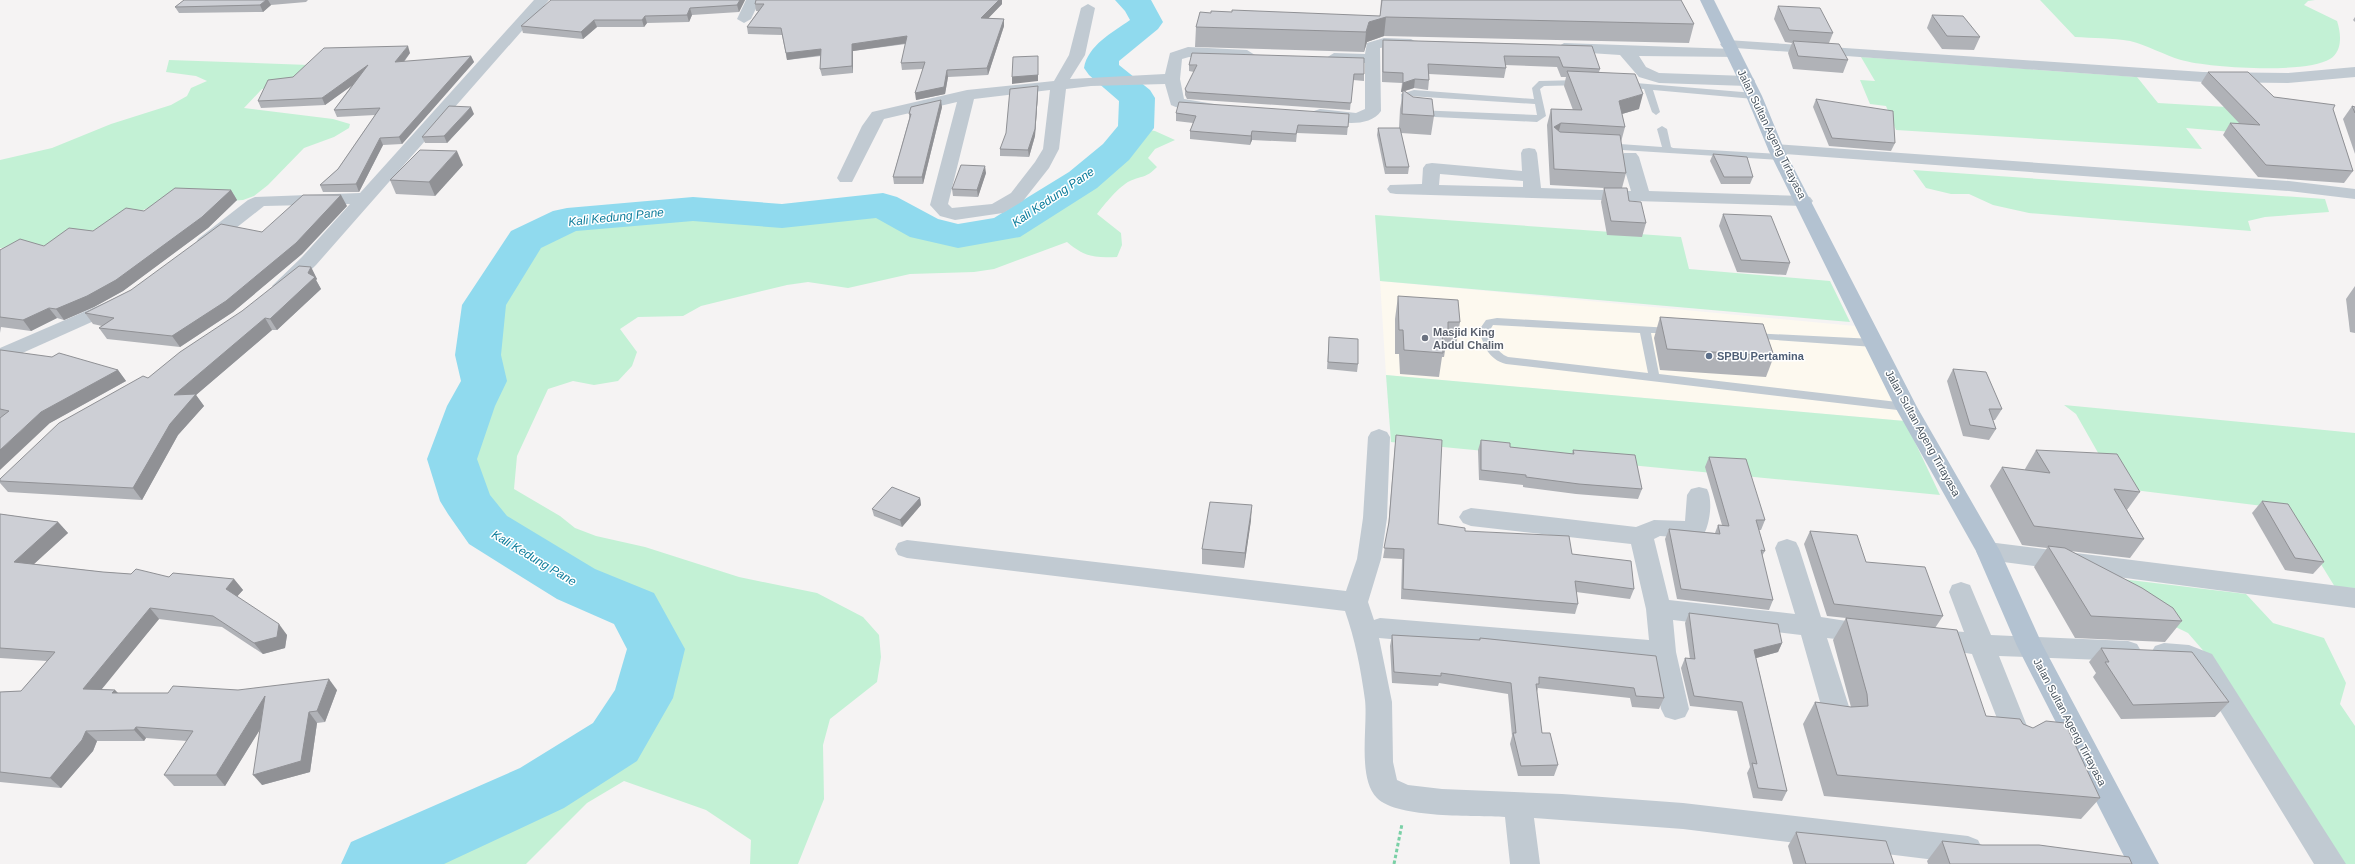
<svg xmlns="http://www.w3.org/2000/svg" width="2355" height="864" font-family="Arial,sans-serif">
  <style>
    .commercial { fill: #fdf9ef }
    .green { fill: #c3f1d5 }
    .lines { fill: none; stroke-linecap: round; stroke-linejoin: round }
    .river { fill: #90daee; fill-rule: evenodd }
    .path { stroke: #7ad0a6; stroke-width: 3; stroke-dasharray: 3.5 2.5; stroke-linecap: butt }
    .service { fill: #c1cad2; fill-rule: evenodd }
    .minor { fill: #c1cad2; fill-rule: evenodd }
    .primary { fill: #b3c2d1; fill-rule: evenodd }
    .wall { fill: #b0b2b7 }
    .shaded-wall { fill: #909195 }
    .building { fill: #cdcfd5; stroke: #909195 }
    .worship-dot { fill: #6b7280; stroke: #fff; stroke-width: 1.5 }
    .service-dot { fill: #5c6f8a; stroke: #fff; stroke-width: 1.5 }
    .labels { text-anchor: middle; stroke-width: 3; stroke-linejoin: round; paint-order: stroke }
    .street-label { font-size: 11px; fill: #4a5661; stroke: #fff }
    .worship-label { font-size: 11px; font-weight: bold; fill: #5b616d; stroke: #fff; text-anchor: start }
    .service-label { font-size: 11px; font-weight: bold; fill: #4e5e75; stroke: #fff; text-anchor: start }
    .water-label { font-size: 12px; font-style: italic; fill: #0c7c9b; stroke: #fff }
  </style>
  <rect width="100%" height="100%" fill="#f5f3f3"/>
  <polygon class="commercial" points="1380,281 1855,326 1905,421 1386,375"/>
  <g class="green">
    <path d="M2040,0H2315L2308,1L2304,5L2337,21C2341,33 2343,51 2330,59C2306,74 2209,68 2181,60C2164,55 2147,45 2130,41C2112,38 2093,38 2075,37Z"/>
    <polygon points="1861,57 2137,77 2158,103 2261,109 2255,134 2186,128 2202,149 1896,130 1886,106 1870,104 1860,80 1875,81"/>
    <polygon points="169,60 309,65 292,82 262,89 244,108 333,119 350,124 349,128 334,137 304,148 268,185 254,196 243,200 153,206 86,233 48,245 0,248 0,160 52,148 111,124 171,105 187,96 191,88 207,81 196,76 166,72"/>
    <path d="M1143,129L1155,131L1175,140L1155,149L1148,158L1157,167C1145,179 1143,175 1130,181C1119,186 1104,205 1097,214L1121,233L1122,245L1117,257C1094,258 1085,257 1067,242L994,269L974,272L910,274L848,288L808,282L787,285L701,306L683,316L638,317L620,329L637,352L632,366L618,381L594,385L573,381L548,389L517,456L514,489L560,516L575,528L596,536L645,547L739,577L817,593L863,617L879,635L881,657L877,682L830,719L823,745L824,799L798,864H750L751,840L706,810L624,781L587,803L526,864H401L547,797L624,747L656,699L669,646L644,602L585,577L498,523L477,496L463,456L481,405L494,380L488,353L494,304L534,242L569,224L691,214L780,221L879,210L918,233L957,242L1011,232L1089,182L1123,154Z"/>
    <polygon points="1913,170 2325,199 2329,212 2265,217 2248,221 2251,231 2029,213 1993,205 1969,194 1951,194 1926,188"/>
    <polygon points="1375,215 1681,237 1689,269 1830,281 1850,322 1380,281"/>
    <polygon points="1386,375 1905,421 1940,495 1391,442"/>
    <polygon points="2064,405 2355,433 2355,588 2335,587 2287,509 2118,488 2076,414"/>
    <polygon points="2063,572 2246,594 2273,623 2324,638 2346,683 2340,704 2355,726 2355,864 2344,864 2220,670 2188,633"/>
  </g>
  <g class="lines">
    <path class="river" d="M1115,0H1151L1163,22L1158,29L1119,61V65L1150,90L1155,98L1154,128L1129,160L1097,188L1020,237L958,248L910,237L876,218L782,228L693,221L576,231L541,248L506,305L501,355L507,381L495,406L477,459L490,495L507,516L595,569L654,593L685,649L673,698L637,761L564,808L444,864H341L351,842L520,768L593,723L615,690L627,649L614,624L557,599L469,544L448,514L440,501L427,459L447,406L461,381L455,355L462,305L511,231L553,211L567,208L693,197L782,204L883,193L897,197L938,219L958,224L994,218L1069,172L1103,144L1118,126L1119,101L1089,75L1084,68C1088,45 1112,33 1130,20L1125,11Z"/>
    <polyline class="path" points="1394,864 1402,824"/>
    <g class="service">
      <path d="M1581,80L1584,81V85L1544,86L1540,89L1546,116L1537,122L1415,116L1402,110L1401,94L1414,90L1534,99L1532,88L1539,81ZM1409,96L1535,104L1537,115L1416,110L1410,109Z"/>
      <polygon points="1624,82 1754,93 1758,96 1754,99 1653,90 1660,112 1656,115 1652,112 1644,89 1621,87 1620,85"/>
      <polygon points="1662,126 1667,129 1671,147 1673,148 1781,154 1786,157 1781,160 1606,149 1601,146 1606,143 1662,147 1657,129"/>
      <path d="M1497,318L1671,328L1677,331L1675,333H1651L1659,374L1906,403L1912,407L1906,411L1506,364C1488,359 1484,346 1479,330L1486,320ZM1493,325L1640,333L1648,373L1508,357C1496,352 1493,342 1490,330Z"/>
      <polygon points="1751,333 1874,339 1880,343 1874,347 1747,338 1745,336"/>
    </g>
    <g class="minor">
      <path d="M534,0H549L316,265C304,276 292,294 275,290L272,286L302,257L350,204L264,206L212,247H198L196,243L198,239L248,200L255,197L360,193Z"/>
      <polygon points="746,0 760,0 751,19 744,23 737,19"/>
      <path d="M1088,4L1095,8L1085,55L1070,79L1165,74L1170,53L1188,47L1247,50L1255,55L1247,60L1189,57L1182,59L1180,79L1184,99L1214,104L1216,107L1214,110C1201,114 1184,111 1171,105L1165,84L1091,86L1066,89L1059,149L1049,168L1023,201L1003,213L955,220L940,216L930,205L957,102L884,119L852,182H840L837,178L862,126L872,112L967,90L1054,81L1069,55L1081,8ZM1050,90L1043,149L1035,162L1011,193L992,204L952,208L948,204L974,99Z"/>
      <path d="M1384,38L1411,39L1418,43C1412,53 1390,45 1380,48L1381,111C1368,130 1333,122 1314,117L1312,114L1314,111L1320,109L1356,113L1365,109V63H1334L1326,58L1334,53L1365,54L1367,43Z"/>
      <polygon points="1727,40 2203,72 2288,73 2355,67 2355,77 2288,83 2203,82 1722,47 1720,44"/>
      <polygon points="1564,43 1733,49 1741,54 1738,57 1639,56 1646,67 1659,73 1747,76 1753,78 1755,81 1753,84 1747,86 1659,83 1639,77 1620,55 1559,51 1556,48"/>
      <polygon points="1776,144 2289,181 2355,189 2355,199 2289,191 1770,153 1768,149 1770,145"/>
      <path d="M1529,148L1535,149L1537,153L1541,188L1631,191L1621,157L1624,153H1636L1639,157L1649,191L1804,196L1810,197L1813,201L1810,205L1804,206L1396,194L1390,193L1387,189L1390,185L1422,184L1423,168L1426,164L1432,163L1522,171L1521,153L1523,149ZM1440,174L1523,181V187L1439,185Z"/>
      <polygon points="116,298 123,300 126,304 123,308 0,363 0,348"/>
      <path d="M1379,429L1387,432L1390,437L1387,518L1381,559L1368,602L1374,620L1380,618L1649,640L1646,609L1631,544L1471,526L1463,523L1459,517L1463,511L1471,508L1636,527L1654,520L1685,521L1687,495L1691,489L1699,487L1707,489C1713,500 1710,523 1704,534L1689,538L1660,536L1654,539L1669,600L1795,614L1775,548L1778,542L1787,539L1796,542L1799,548L1821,617L1878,626L1882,633L1878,640L1869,643L1827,638L1852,716L1848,724L1838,727L1828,724L1824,716L1801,635L1673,620L1676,652L1689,709L1685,717L1675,720L1665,717L1661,709L1652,662L1379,638L1392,702L1393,762L1397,780L1408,785L1442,789L1562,794L1683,803L1968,836L1978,840L1983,850L1978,860L1968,864L1683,829L1534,818L1540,864H1510L1505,817C1476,815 1398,819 1377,798C1357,778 1368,726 1365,700C1361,670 1355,639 1345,611L907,558L898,555L895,549L898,543L907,540L1346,591L1357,559L1363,518L1368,437L1371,432Z"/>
      <polygon points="1988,542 2355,588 2355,608 1988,560 1979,557 1976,551 1979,545"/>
      <polygon points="1961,582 1970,585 1991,635 2128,641 2137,644 2141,651 2137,658 2128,661 1999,656 2031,736 2027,744 2017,748 2007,744 1972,654 1922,646 1918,639 1922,632 1931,629 1964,632 1949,592 1952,585"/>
      <polygon points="2164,643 2189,645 2212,654 2346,864 2314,864 2194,668 2189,666 2155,660 2151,653 2155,646"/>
    </g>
    <polygon class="primary" points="1700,0 1714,0 1762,96 1784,149 1917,407 2000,551 2042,644 2159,864 2128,864 2017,646 1976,551 1895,407 1768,149 1746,96"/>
  </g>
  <g class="wall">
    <polygon points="184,0 308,0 306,2 271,5 263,12 179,13 175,7"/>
    <polygon points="745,0 739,12 692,15 689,22 647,23 644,27 597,27 583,39 523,33 521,26"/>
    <polygon points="756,0 1002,4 988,18 1004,19 1004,26 988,75 948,77 945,94 916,100 923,69 902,70 901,63 906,44 853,51 853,73 822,76 820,69 821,56 787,60 782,35 748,34 747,27 758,11 756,11 755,4"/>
    <polygon points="1381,0 1681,0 1694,24 1689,43 1384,36 1367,42 1364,52 1195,47 1196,27 1380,16"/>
    <polygon points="1778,6 1833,33 1829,43 1848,60 1843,73 1793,69 1788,53 1792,43 1785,42 1774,19"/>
    <polygon points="1932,15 1980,37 1974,50 1942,49 1927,28"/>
    <polygon points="2355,17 2355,22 2353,20"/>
    <polygon points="1383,40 1592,46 1600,69 1599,72 1639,109 1622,114 1625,127 1621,142 1626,173 1622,188 1629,201 1646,223 1642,237 1607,235 1601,202 1604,188 1550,185 1547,125 1551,109 1573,110 1564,86 1566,77 1561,77 1557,67 1505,65 1506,68 1504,78 1429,74 1429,80 1428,90 1414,88 1405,91 1434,116 1431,135 1401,133 1409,167 1408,174 1385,174 1377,135 1378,128 1399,128 1400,109 1403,92 1401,92 1402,83 1382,82 1382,49"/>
    <polygon points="410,53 404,62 471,56 474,62 402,144 383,145 359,192 323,192 320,185 338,169 375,115 337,117 334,110 352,85 325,105 261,108 258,101 293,77"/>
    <polygon points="1189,65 1364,74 1364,81 1353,80 1350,110 1187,99 1185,95 1185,89 1194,72 1189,71"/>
    <polygon points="2208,72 2274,97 2333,109 2353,171 2344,183 2258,177 2223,135 2230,123 2239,123 2201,83"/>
    <polygon points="1038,86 1038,93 1035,136 1029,157 1000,156 1000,149"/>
    <polygon points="1816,99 1895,143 1891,151 1829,146 1813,107"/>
    <polygon points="2352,106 2355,107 2355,154 2343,119"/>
    <polygon points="942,107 923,184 894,184 893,177 909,119 909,114"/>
    <polygon points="1176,113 1349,114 1347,135 1297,133 1296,142 1252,140 1250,145 1190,139 1190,131 1193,123 1176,121"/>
    <polygon points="474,114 447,143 425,143 422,137"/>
    <polygon points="1713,154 1753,177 1750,184 1721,184 1710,161"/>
    <polygon points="463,165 435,196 396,194 390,180"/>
    <polygon points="986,173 978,197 953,196 952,189"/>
    <polygon points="231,190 237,200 208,228 123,291 94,307 64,320 57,318 31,331 1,327 0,333 0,250 44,246 93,231 144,211"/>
    <polygon points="347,206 302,254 233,312 180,347 107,339 99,328 102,326 93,324 85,313 262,232"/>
    <polygon points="1723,214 1790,263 1786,275 1737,272 1719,226"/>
    <polygon points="311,267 317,279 316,280 321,289 277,330 272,330 196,395 204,406 178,435 142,500 8,492 0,483 0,479"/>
    <polygon points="2355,286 2355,333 2350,332 2346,299"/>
    <polygon points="1398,296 1460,322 1456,346 1446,345 1444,357 1442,357 1439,377 1400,374 1399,354 1395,354 1395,319"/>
    <polygon points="1660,317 1774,356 1766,377 1660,370 1654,338"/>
    <polygon points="1329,337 1358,364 1357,372 1327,369"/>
    <polygon points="0,350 118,370 126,381 50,423 1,418 0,417"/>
    <polygon points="1953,369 2002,409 1995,420 1993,420 1996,429 1989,440 1963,436 1947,381"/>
    <polygon points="1396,435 1438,524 1465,531 1572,554 1634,589 1630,599 1576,592 1578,604 1575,614 1401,599 1402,559 1383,558 1388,529 1395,445"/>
    <polygon points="1481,440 1510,447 1572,454 1573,450 1642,489 1638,499 1576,494 1523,487 1523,485 1479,480 1478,450"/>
    <polygon points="2036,450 2140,492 2127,510 2144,539 2130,558 2070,551 2182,621 2165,642 2075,638 2034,567 2047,548 2022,545 1990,486 2002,467 2025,470 2025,469"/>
    <polygon points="1709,457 1765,520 1761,530 1759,530 1765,551 1762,556 1773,600 1769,610 1677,599 1665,539 1669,529 1715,533 1718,525 1722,525 1705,467"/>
    <polygon points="920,498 921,505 902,527 874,516 872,509"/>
    <polygon points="2262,501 2324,562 2313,574 2285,570 2252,513"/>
    <polygon points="0,514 58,522 68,533 34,564 103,572 169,577 234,579 243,590 237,596 287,635 285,648 263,654 222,627 159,619 101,689 115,690 118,693 168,693 238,690 337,690 325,722 317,723 310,772 262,785 260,729 225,786 174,786 164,775 187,741 146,738 144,741 97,741 93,751 61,788 0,782 0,692 21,691 47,661 0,658"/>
    <polygon points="1251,520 1244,568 1202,564 1202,549"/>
    <polygon points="1810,531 1866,562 1943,616 1935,628 1986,716 2023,724 2100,798 2081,819 1824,796 1803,724 1815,702 1851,707 1833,640 1846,618 1827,616 1804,544"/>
    <polygon points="1689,613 1782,643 1778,652 1756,658 1787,791 1782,801 1753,798 1747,773 1750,767 1737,711 1690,706 1681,668 1685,658 1690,659 1685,623"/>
    <polygon points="1392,635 1479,640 1480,638 1656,656 1664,698 1659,709 1632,707 1630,698 1538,688 1537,692 1542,733 1558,765 1554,776 1518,776 1510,744 1512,736 1508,694 1439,683 1438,686 1392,683 1390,646"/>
    <polygon points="2101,648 2229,702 2215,717 2121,719 2093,677 2096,673 2089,662"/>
    <polygon points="1796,832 1894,864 1793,864 1788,846"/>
    <polygon points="1942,841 1982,845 2132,864 1928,864 1927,861"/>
  </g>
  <g class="shaded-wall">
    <polygon points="266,0 268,0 271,5 263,12 260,5"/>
    <polygon points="740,0 745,0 739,12 737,5"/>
    <polygon points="999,0 1002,0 1002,4 982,25 981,18"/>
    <polygon points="690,8 692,15 689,22 687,15"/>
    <polygon points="645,16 647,23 644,27 642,20"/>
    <polygon points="1386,17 1384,36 1367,42 1364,52 1366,32 1369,22"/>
    <polygon points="1004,19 1004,26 988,75 987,68"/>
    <polygon points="594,20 597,27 583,39 581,32"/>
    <polygon points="907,36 908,43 853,51 853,73 852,66 852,44"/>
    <polygon points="408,46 410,53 398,69 395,62"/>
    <polygon points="821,49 822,55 787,60 786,53"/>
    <polygon points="471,56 474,62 402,144 399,137"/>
    <polygon points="1038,56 1038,81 1012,84 1012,77"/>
    <polygon points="368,65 371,72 325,105 322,98"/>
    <polygon points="947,70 948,77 945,94 916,100 915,93"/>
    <polygon points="1415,79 1414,88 1401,92 1403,83"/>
    <polygon points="1038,86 1038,93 1035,136 1029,157 1028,150"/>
    <polygon points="1643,94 1639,109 1615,116 1619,101"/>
    <polygon points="941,100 942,107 923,184 922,177"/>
    <polygon points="471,107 474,114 447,143 444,136"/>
    <polygon points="1561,123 1557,138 1554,127"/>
    <polygon points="1252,131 1252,140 1250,145 1251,136"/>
    <polygon points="380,138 383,145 359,192 356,184"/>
    <polygon points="457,151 463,165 435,196 429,182"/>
    <polygon points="985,166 986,173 978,197 977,190"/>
    <polygon points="231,190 237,200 208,228 123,291 94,307 64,320 56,309"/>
    <polygon points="341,195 347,206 302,254 233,312 180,347 172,336"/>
    <polygon points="311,267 317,279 316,280 321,289 277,330 270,319 308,273"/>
    <polygon points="49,308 57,318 31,331 23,320"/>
    <polygon points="265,318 272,330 196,395 204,406 178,435 142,500 133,488 174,395"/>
    <polygon points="118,370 126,381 50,423 0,470 0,450 41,412"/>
    <polygon points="920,498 921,505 902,527 900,520"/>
    <polygon points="1252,505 1251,520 1244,568 1245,553"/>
    <polygon points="58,522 68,533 24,573 14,562"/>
    <polygon points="234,579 243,590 234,600 226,589"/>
    <polygon points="150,608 159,619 93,700 83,689"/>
    <polygon points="279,624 287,635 285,648 263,654 254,643"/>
    <polygon points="1782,643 1778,652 1749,660 1754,650"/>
    <polygon points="329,679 337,690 325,722 317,711"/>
    <polygon points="115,690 125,701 112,693"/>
    <polygon points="265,696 274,707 225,786 216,775"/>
    <polygon points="309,712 317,723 310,772 262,785 253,775"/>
    <polygon points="136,727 146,738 144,741 134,730"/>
    <polygon points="86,731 97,741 93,751 61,788 50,778"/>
  </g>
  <g class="building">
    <polygon points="184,0 266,0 260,5 175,7"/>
    <polygon points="551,0 740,0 737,5 690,8 687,15 645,16 642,20 594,20 581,32 521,26"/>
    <polygon points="756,0 999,0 981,18 1004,19 987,68 947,70 944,87 915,93 925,62 901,63 907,36 852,44 852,66 820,69 821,49 786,53 781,28 747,27 764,4 755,4"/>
    <polygon points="1382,0 1681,0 1694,24 1386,17 1369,22 1366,32 1196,27 1200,12 1211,13 1211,11 1232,12 1232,10 1380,16"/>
    <polygon points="1778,6 1820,8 1833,33 1789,30"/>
    <polygon points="1932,15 1963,16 1980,37 1947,36"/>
    <polygon points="1383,40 1592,46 1600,69 1563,67 1559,57 1504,56 1506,68 1428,64 1429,80 1415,79 1403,83 1403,73 1383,72"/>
    <polygon points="1793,41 1839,44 1848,60 1798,56"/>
    <polygon points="408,46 395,62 471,56 399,137 380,138 356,184 320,185 338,169 380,108 334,110 368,65 322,98 258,101 268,80 293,77 324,48"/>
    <polygon points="1192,53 1364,58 1364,74 1354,74 1351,103 1187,92 1185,89 1197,65 1189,65"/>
    <polygon points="1038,56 1038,75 1012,77 1013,57"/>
    <polygon points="1567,71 1635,74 1643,94 1619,101 1625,127 1561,123 1554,127 1560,132 1620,135 1626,173 1554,169 1551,109 1582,110"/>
    <polygon points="2208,72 2248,72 2274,97 2335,105 2333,109 2353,171 2266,165 2230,123 2260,125"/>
    <polygon points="1038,86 1035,129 1028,150 1000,149 1006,133 1010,89"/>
    <polygon points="1403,90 1413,97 1432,99 1434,116 1402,114"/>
    <polygon points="1816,99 1893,111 1895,143 1832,138"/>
    <polygon points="941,100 922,177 893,177 911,114 909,114 911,107"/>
    <polygon points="1179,102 1349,114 1348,127 1298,125 1296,134 1252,131 1251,136 1190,131 1196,116 1176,113"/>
    <polygon points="449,106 471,107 444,136 422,137"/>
    <polygon points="2352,106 2355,107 2355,113"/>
    <polygon points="1378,128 1400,128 1409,167 1386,167"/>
    <polygon points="420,150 457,151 429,182 390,180"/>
    <polygon points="1713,154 1747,157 1753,177 1724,177"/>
    <polygon points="961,165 985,166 977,190 952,189"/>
    <polygon points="175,188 231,190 202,217 116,280 87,296 56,309 49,308 23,320 0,317 0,250 20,239 44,246 69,228 93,231 126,208 144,211"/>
    <polygon points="1604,188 1627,188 1629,201 1641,202 1646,223 1611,221"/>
    <polygon points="303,195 341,195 296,243 226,301 172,336 99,328 114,318 85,313 131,290 221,224 262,232"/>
    <polygon points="1723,214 1771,216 1790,263 1741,260"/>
    <polygon points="299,266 311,267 308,273 315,277 270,319 265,318 174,395 196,394 170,424 133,488 0,481 0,479 59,423 143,376 148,378 180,352 242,311"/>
    <polygon points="1398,296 1458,300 1460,322 1448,322 1448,333 1442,333 1443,353 1404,350 1403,330 1399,330"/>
    <polygon points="1660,317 1763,324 1774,356 1667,349"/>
    <polygon points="1329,337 1358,339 1358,364 1328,362"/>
    <polygon points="0,350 1,350 52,357 59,353 118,370 41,412 0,450 0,418 9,411 0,409"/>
    <polygon points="1953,369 1986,372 2002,409 1989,409 1996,429 1970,425"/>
    <polygon points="1396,435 1442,440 1438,524 1465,528 1465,531 1569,536 1572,554 1631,561 1634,589 1575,581 1578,604 1403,589 1404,549 1384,548 1389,522"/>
    <polygon points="1481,440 1510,443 1510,447 1574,454 1573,450 1635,455 1642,489 1579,484 1526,477 1526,475 1481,470"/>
    <polygon points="2036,450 2117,454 2140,492 2114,489 2144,539 2034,526 2002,467 2050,473"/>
    <polygon points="1709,457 1746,459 1765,520 1756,520 1765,551 1761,550 1773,600 1681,589 1669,529 1720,534 1718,525 1729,526"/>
    <polygon points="892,487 920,498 900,520 872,509"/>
    <polygon points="2262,501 2288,504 2324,562 2295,558"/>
    <polygon points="1210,502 1252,505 1245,553 1202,549"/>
    <polygon points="0,514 58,522 14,562 103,572 131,574 136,569 169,577 173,573 234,579 226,589 279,624 277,637 254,643 213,616 150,608 83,689 115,690 112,693 168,693 173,686 238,690 329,679 317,711 309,712 301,761 253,775 265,696 216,775 164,775 193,731 136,727 134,730 86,731 82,740 50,778 0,772 0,692 21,691 55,652 0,648"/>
    <polygon points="1810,531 1857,535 1866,562 1925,567 1943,616 1834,604"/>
    <polygon points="2048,546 2065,548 2142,588 2173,608 2182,621 2091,616"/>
    <polygon points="1689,613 1778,624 1782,643 1754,650 1787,791 1758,788 1752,763 1757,764 1742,702 1694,696 1685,658 1695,659"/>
    <polygon points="1846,618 1957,630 1986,716 2020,719 2023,724 2033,728 2046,721 2065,723 2100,798 1837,775 1815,702 1851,707 1868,706 1867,694"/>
    <polygon points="1392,635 1480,640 1480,638 1656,656 1664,698 1636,696 1634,688 1539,677 1539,684 1536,684 1542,733 1550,733 1558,765 1521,766 1513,733 1516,733 1511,683 1441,673 1441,676 1394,672"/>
    <polygon points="2101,648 2192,652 2229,702 2133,705 2105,662 2109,662"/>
    <polygon points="1796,832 1886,841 1894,864 1806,864"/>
    <polygon points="1942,841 1982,845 2039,845 2129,857 2132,864 1950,864"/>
  </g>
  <circle class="worship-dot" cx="1425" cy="338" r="4"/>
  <circle class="service-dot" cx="1709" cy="356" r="4"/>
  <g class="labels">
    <g class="street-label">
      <text transform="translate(1772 134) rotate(64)" y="4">Jalan Sultan Ageng Tirtayasa</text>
      <text transform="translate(1923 433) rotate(61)" y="4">Jalan Sultan Ageng Tirtayasa</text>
      <text transform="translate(2070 722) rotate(62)" y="4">Jalan Sultan Ageng Tirtayasa</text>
    </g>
    <g class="worship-label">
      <text x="1433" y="336">Masjid King<tspan x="1433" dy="13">Abdul Chalim</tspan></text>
    </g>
    <g class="service-label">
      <text x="1717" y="360">SPBU Pertamina</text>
    </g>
    <g class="water-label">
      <text transform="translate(1053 197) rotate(-34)" y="4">Kali Kedung Pane</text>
      <text transform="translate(616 217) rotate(-6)" y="4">Kali Kedung Pane</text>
      <text transform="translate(534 558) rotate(31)" y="4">Kali Kedung Pane</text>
    </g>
  </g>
</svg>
